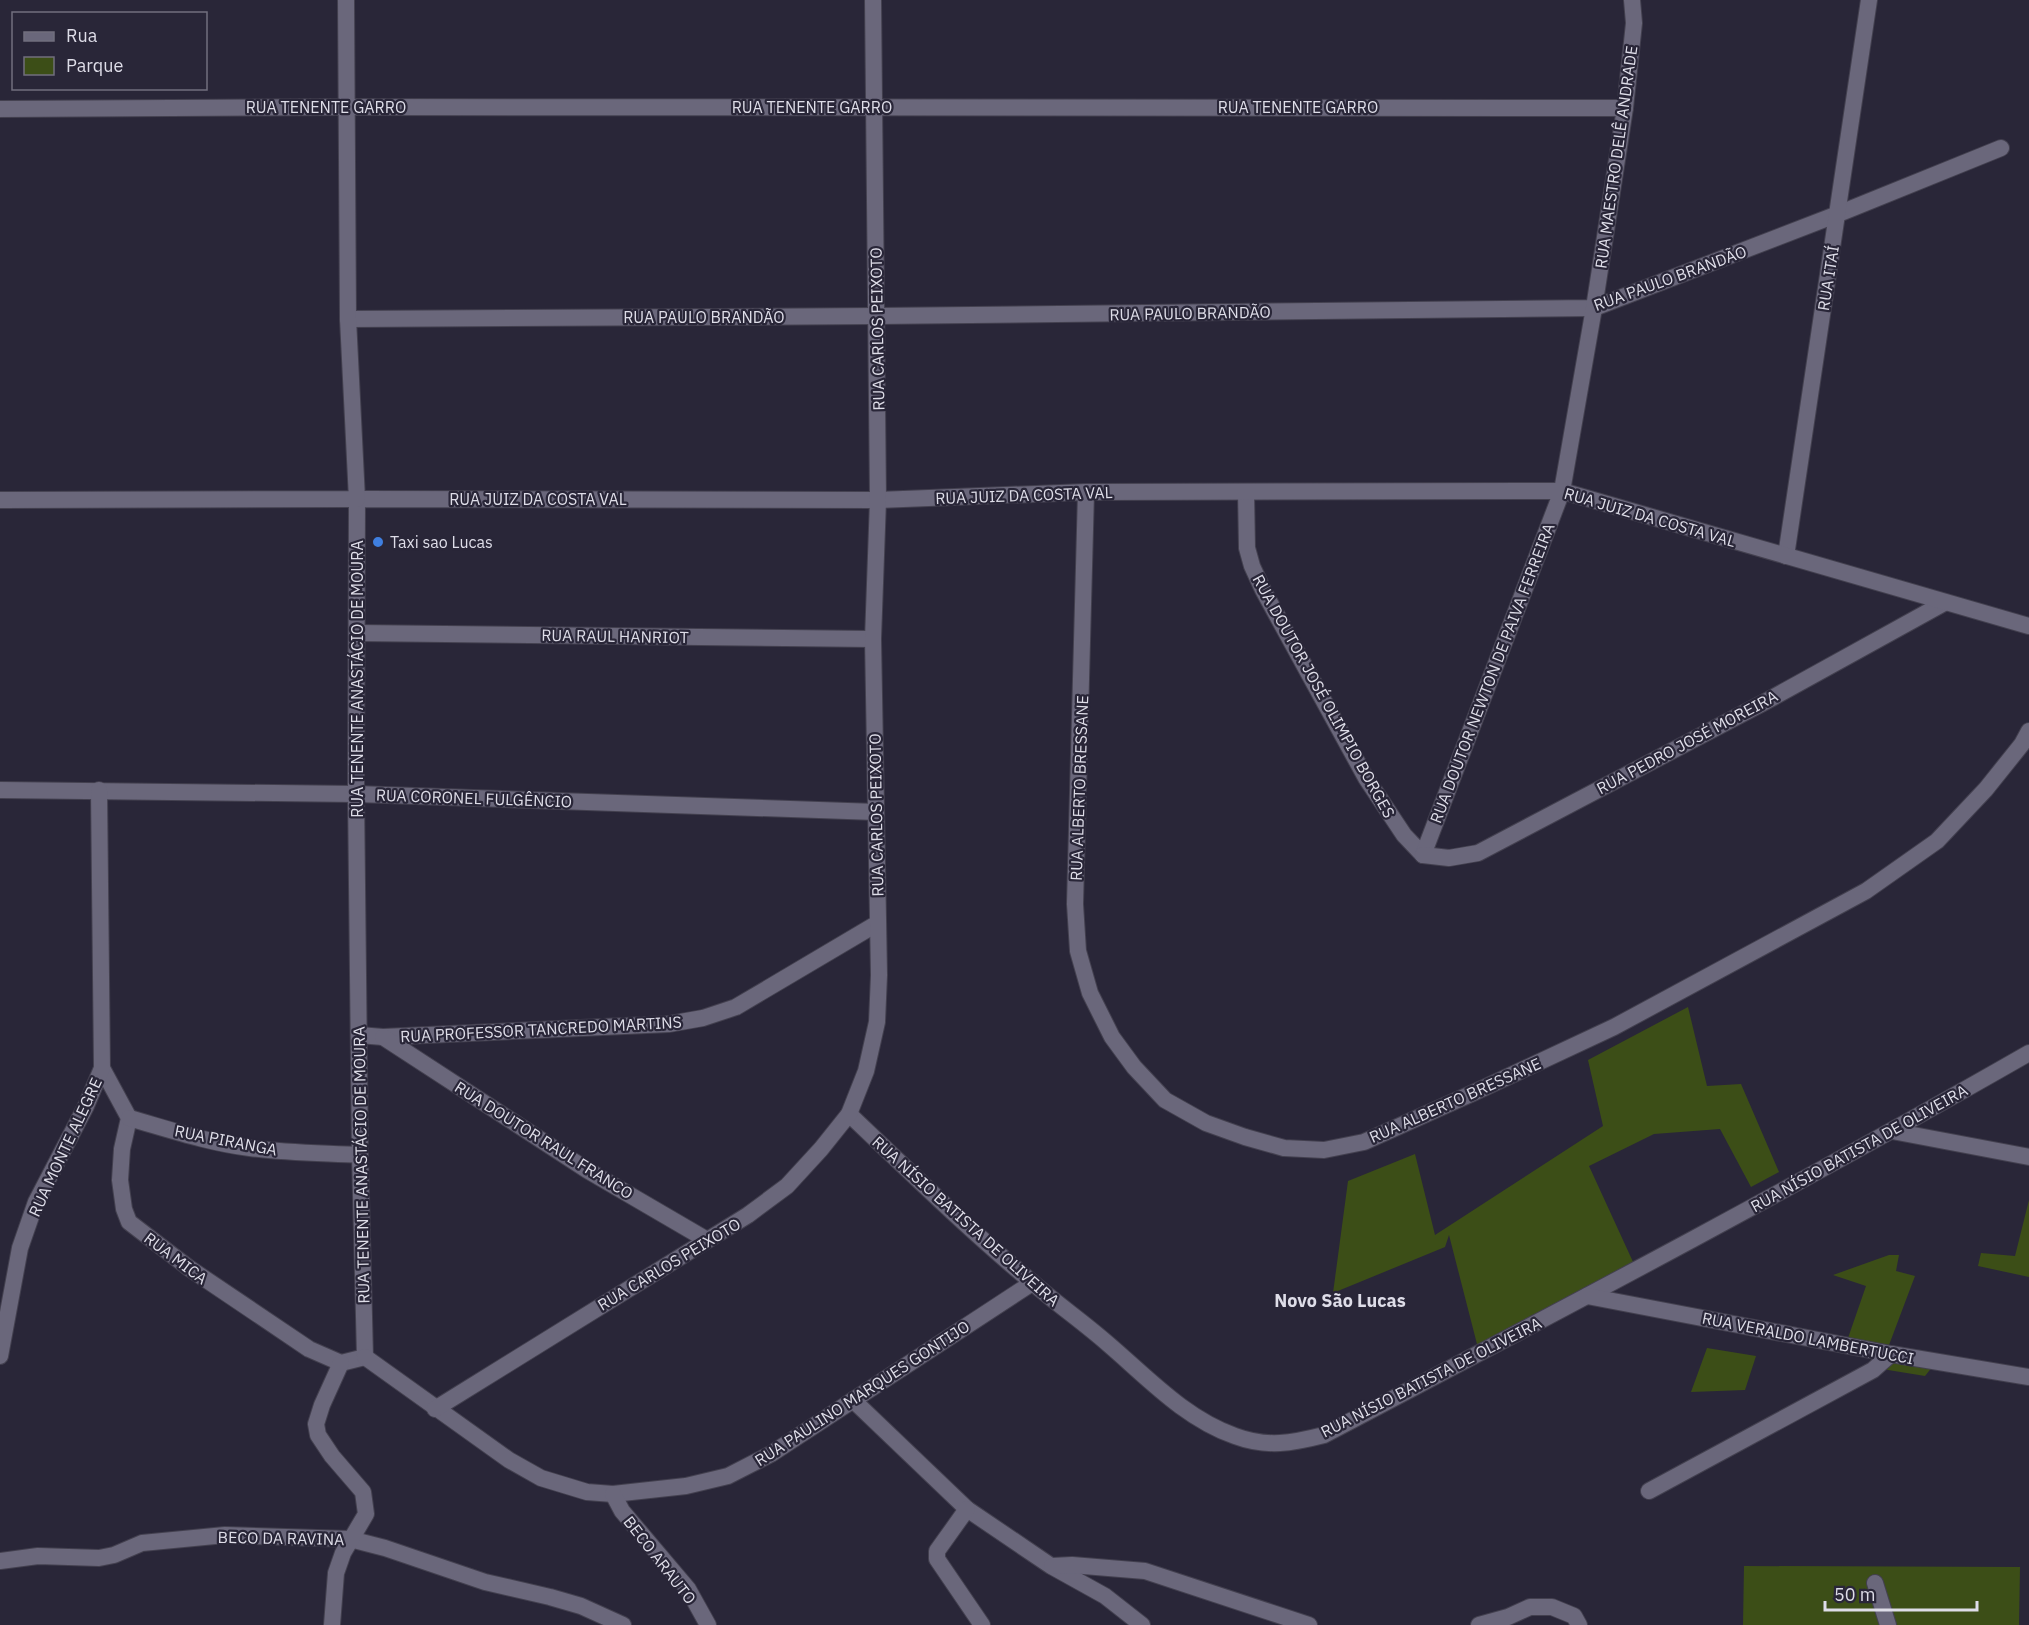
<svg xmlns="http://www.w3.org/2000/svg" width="2029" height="1625" font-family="'IBM Plex Sans',sans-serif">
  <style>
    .green { fill: #3c4e17 }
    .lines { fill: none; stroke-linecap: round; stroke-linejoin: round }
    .minor-casing { stroke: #43404f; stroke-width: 18 }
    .tertiary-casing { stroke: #43404f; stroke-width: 18 }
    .minor { stroke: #6a677b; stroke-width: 16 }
    .tertiary { stroke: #6a677b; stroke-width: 16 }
    .shop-dot { fill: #3f7fe0; stroke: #292638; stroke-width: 2 }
    .labels { text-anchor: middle; stroke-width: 4.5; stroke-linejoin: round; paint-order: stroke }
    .street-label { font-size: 16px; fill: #dedde8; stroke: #292638 }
    .poi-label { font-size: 16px; fill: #dedde8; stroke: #292638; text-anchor: start }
    .neighbourhood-label { font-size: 18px; font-weight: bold; fill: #dedde8; stroke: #292638 }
  </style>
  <rect width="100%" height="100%" fill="#292638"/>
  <g class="green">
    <polygon points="1688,1007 1707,1086 1741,1084 1779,1172 1751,1187 1720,1129 1654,1134 1589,1166 1634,1264 1478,1348 1449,1235 1445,1247 1333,1293 1348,1181 1415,1154 1435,1235 1603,1126 1588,1060"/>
    <polygon points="2029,1200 2029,1277 1978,1266 1981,1253 2015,1256"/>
    <polygon points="1889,1255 1899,1255 1896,1271 1915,1276 1889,1345 1848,1338 1866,1286 1833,1275"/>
    <polygon points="1707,1348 1756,1356 1745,1390 1691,1392"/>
    <polygon points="1891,1359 1933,1366 1925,1376 1882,1369"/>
    <polygon points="1744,1566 2020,1567 2019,1625 1743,1625"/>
  </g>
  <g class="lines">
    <defs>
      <g id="minor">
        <polyline points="346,107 1625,108"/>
        <polyline points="348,319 876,316 1594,308 1838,214 2001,148"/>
        <polyline points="1086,492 1075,904 1078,951 1090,993 1112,1037 1134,1067 1165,1100 1206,1123 1245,1137 1284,1148 1324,1150 1364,1142 1473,1093 1614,1027 1866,891 1937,841 1986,789 2022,744 2029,731"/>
        <polyline points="1246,492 1247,548 1252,566 1263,590 1366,778 1404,835 1423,855"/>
        <polyline points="1786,556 1869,0"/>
        <polyline points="357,633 873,639"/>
        <polyline points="0,790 356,794 876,812"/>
        <polyline points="1423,855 1562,491 1594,308 1625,108 1634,23 1632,0"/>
        <polyline points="1423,855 1449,858 1478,853 1763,703 1944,603"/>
        <polyline points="359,1035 383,1037 669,1024 703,1018 736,1007 878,923"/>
        <polyline points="383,1037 587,1170 707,1240"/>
        <polyline points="102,1068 129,1118 122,1149 120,1180 124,1209 129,1222 189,1268 309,1349 341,1363 365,1357"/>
        <path d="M849,1114C909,1171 969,1230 1033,1283C1057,1304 1083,1322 1107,1343C1147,1377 1184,1418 1235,1436C1267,1448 1293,1443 1324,1435C1561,1310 1797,1186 2029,1053"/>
        <path d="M129,1118C168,1129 209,1143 250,1148C286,1153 323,1153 360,1155"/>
        <polyline points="1892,1131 2029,1157"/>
        <polyline points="1587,1296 1891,1354 2029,1377"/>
        <polyline points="0,1356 20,1248 36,1202 86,1106 102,1068 99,790"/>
        <polyline points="365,1357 360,1155 356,794 357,499 878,500 1086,492 1562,491 2029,626"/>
        <polyline points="365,1357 509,1460 541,1478 587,1492 613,1494 686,1486 728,1476 771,1454 1032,1283"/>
        <polyline points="853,1400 967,1509 1051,1566 1105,1596 1142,1625"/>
        <polyline points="435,1409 748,1215 787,1186 821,1149 849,1114 866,1071 877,1022 879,975 873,639 878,500 873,0"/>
        <polyline points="1649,1491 1873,1370 1891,1354"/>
        <polyline points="613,1494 622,1511 688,1589 708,1625"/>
        <polyline points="967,1509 937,1551 937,1559 982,1625"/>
        <polyline points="0,1561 38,1556 99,1558 114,1555 142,1543 225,1535 350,1539 385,1548 485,1582 550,1597 581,1606 623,1625"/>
        <polyline points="1052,1566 1072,1565 1145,1571 1309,1625"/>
        <polyline points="1875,1583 1888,1625"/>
        <polyline points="332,1625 336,1573 343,1553 366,1514 363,1492 332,1456 318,1435 316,1424 322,1405 341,1363"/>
        <polyline points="1479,1625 1508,1617 1530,1607 1552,1607 1574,1616 1579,1625"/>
      </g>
      <g id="tertiary">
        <polyline points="0,109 346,107"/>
        <polyline points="0,500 357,499 348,319 346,0"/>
      </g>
    </defs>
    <use href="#minor" class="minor-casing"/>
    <use href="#tertiary" class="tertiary-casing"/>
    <use href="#minor" class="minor"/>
    <use href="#tertiary" class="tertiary"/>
  </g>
  <circle class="shop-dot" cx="378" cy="542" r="6"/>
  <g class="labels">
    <g class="street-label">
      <text x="326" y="113">RUA TENENTE GARRO</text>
      <text x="812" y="113">RUA TENENTE GARRO</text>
      <text x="1298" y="113">RUA TENENTE GARRO</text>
      <text transform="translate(1616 157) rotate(-82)" y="6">RUA MAESTRO DELÊ ANDRADE</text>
      <text transform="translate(1670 278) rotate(-20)" y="6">RUA PAULO BRANDÃO</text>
      <text transform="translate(1828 278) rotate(-81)" y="6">RUA ITAÍ</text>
      <text transform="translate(1190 313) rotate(-1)" y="6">RUA PAULO BRANDÃO</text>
      <text x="704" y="323">RUA PAULO BRANDÃO</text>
      <text transform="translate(877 329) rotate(-91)" y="6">RUA CARLOS PEIXOTO</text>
      <text transform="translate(1024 495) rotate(-2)" y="6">RUA JUIZ DA COSTA VAL</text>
      <text x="538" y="505">RUA JUIZ DA COSTA VAL</text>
      <text transform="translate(1650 517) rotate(16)" y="6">RUA JUIZ DA COSTA VAL</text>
      <text transform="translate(615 636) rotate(1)" y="6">RUA RAUL HANRIOT</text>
      <text transform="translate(1492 673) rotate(-69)" y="6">RUA DOUTOR NEWTON DE PAIVA FERREIRA</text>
      <text transform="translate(357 679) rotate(-90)" y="6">RUA TENENTE ANASTÁCIO DE MOURA</text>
      <text transform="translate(1324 696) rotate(61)" y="6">RUA DOUTOR JOSÉ OLIMPIO BORGES</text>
      <text transform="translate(1687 742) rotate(-28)" y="6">RUA PEDRO JOSÉ MOREIRA</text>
      <text transform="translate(1079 788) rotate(-88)" y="6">RUA ALBERTO BRESSANE</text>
      <text transform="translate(474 798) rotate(2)" y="6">RUA CORONEL FULGÊNCIO</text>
      <text transform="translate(876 815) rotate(-91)" y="6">RUA CARLOS PEIXOTO</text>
      <text transform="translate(541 1029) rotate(-3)" y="6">RUA PROFESSOR TANCREDO MARTINS</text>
      <text transform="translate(1455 1100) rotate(-24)" y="6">RUA ALBERTO BRESSANE</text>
      <text transform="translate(226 1140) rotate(11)" y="6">RUA PIRANGA</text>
      <text transform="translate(544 1140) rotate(32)" y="6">RUA DOUTOR RAUL FRANCO</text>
      <text transform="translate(65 1147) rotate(-65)" y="6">RUA MONTE ALEGRE</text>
      <text transform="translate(1859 1148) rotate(-29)" y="6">RUA NÍSIO BATISTA DE OLIVEIRA</text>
      <text transform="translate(361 1165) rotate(-91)" y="6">RUA TENENTE ANASTÁCIO DE MOURA</text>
      <text transform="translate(966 1221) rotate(42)" y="6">RUA NÍSIO BATISTA DE OLIVEIRA</text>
      <text transform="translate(176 1258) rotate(37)" y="6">RUA MICA</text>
      <text transform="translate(669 1264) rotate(-31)" y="6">RUA CARLOS PEIXOTO</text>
      <text transform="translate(1808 1338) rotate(11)" y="6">RUA VERALDO LAMBERTUCCI</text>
      <text transform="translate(1431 1377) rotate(-27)" y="6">RUA NÍSIO BATISTA DE OLIVEIRA</text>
      <text transform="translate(862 1393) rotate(-33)" y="6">RUA PAULINO MARQUES GONTIJO</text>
      <text transform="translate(281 1538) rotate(1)" y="6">BECO DA RAVINA</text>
      <text transform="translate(660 1560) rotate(52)" y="6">BECO ARAUTO</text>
    </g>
    <g class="poi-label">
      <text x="390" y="548">Taxi sao Lucas</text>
    </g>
    <g class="neighbourhood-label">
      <text x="1340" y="1307">Novo São Lucas</text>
    </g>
  </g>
  <rect x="12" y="12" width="195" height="78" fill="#292638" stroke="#716f7e" stroke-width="1.5"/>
  <rect x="24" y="32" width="30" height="9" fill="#6a677b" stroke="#716f7e" stroke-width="1.5"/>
  <text x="66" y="42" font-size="18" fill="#dedde8">Rua</text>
  <rect x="24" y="57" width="30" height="18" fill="#3c4e17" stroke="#716f7e" stroke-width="1.5"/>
  <text x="66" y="72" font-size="18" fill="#dedde8">Parque</text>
  <path d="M1825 1601v9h152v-9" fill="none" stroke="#dedde8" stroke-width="3"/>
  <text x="1834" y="1601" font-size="18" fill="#dedde8" stroke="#292638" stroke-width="4.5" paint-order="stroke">50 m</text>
</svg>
